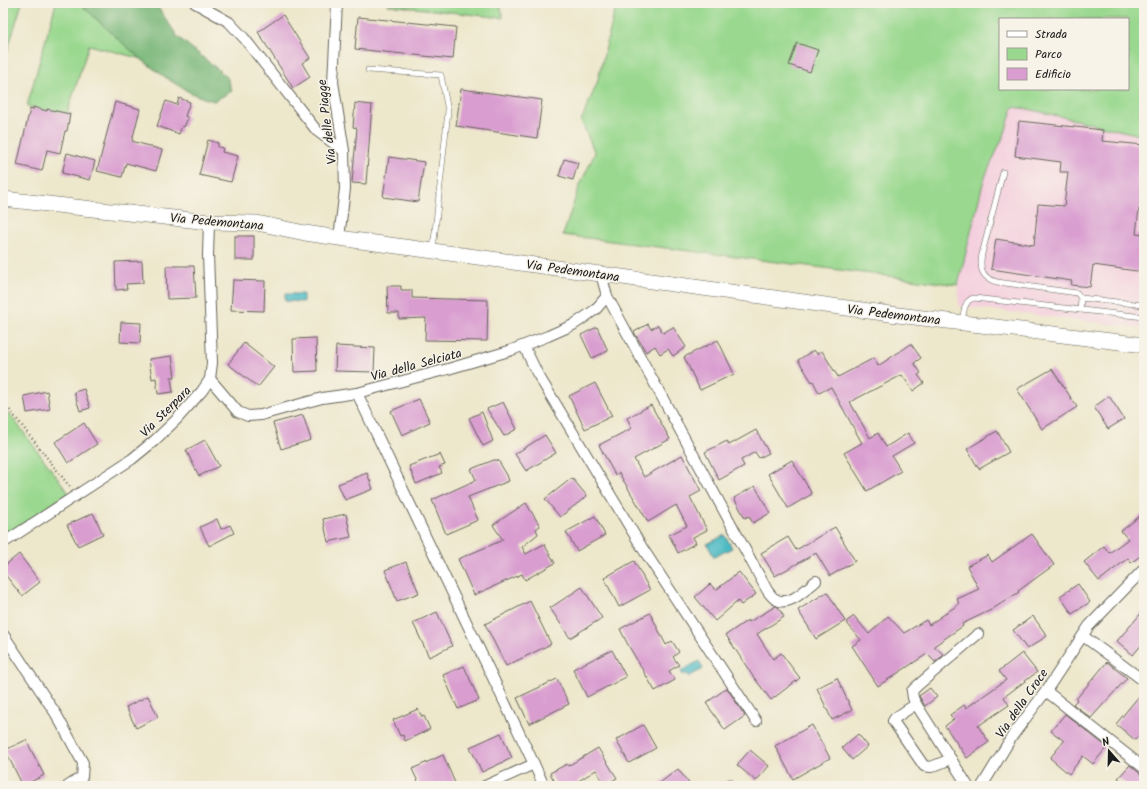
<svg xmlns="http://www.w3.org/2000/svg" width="1147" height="789" font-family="Kalam,sans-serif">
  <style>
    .built { fill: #f4cfde }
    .green { fill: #99d88e; stroke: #5a7a55; fill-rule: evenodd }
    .forest { fill: #7ab879; stroke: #4b6a4a }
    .water { fill: #4cbac3; stroke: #346b70 }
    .building { fill: #d99dd0 }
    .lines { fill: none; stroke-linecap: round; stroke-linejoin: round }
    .lane-casing { stroke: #656359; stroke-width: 6 }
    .street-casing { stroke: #656359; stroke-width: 12 }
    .secondary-casing { stroke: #656359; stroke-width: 16 }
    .path { stroke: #656359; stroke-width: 2.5; stroke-dasharray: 1 3; stroke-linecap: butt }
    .lane { stroke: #fff; stroke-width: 5 }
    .street { stroke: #fff; stroke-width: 10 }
    .secondary { stroke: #fff; stroke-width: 15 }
    .labels { text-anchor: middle; stroke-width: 3; stroke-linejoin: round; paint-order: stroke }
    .street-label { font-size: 13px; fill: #1c1c1c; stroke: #f7f3e8 }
  </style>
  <rect width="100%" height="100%" fill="#f7f3e8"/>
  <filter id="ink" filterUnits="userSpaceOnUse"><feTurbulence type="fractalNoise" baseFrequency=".025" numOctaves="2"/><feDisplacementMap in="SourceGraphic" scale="8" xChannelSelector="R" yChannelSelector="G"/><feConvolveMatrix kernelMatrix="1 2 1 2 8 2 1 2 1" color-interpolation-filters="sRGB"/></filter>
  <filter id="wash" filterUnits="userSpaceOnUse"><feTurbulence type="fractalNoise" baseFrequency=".012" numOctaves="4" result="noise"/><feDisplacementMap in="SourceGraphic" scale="16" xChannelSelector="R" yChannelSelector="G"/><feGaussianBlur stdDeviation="0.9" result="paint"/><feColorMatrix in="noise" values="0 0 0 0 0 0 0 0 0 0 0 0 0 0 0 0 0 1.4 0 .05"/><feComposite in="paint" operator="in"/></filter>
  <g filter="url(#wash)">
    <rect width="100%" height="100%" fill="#ede7cb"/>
    <polygon class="built" points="1013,107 1028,109 1144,136 1144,328 959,306 958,285 984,179 1005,133"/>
    <g class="green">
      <polygon points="3,3 22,3 3,65"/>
      <polygon points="56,3 79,3 142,59 89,45 66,117 27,106"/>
      <polygon points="389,3 500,3 503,18 388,5"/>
      <path d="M613,3H1144V136L1028,109L1013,107L1005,133L984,179L958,285L563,235L579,187L595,153L581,121L597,83L616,6ZM1000,19H1128V89H1000Z"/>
      <polygon points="9,413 69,493 3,537 3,415"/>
    </g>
    <path class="forest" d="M79,3H155L178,37L227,77L232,91L214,101C206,99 198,96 191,93C148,70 114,35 79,3Z"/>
    <g class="water">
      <polygon points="285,294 303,294 303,302 285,301"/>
      <polygon points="725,535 732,548 714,557 707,544"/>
      <polygon points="699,661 703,669 688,677 686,673 683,675 681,671"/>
    </g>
    <g id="blocks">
      <g class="building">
        <polygon points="283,15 310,58 302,63 310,77 293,88 258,32"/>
        <polygon points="358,17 456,27 453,59 355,49"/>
        <polygon points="797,43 818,50 810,72 789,65"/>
        <polygon points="461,89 542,100 537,138 456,126"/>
        <polygon points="179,98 190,102 185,116 188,118 184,127 182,126 179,134 157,126 166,101 177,105"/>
        <polygon points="115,102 140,109 132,141 162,150 156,171 126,163 122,177 97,171"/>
        <polygon points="355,103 372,105 366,184 352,183 357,128 353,127"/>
        <polygon points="33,107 47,111 47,109 70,114 67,131 65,131 60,153 47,150 42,171 17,165 30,109 33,110"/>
        <polygon points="1019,121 1103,130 1102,141 1144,145 1144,210 1139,209 1136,234 1144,235 1144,272 1093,265 1090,287 1071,285 1072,281 991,269 996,239 1034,245 1038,204 1064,206 1068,172 1060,172 1061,162 1015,156"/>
        <polygon points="208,140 218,143 218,147 223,148 222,152 238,156 231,182 199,175"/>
        <polygon points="67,153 95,161 90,180 62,173"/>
        <polygon points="389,157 424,162 418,202 383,197"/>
        <polygon points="564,159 578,163 573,180 559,176"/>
        <rect x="235" y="236" width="19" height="24"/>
        <polygon points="142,261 143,283 126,284 127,289 116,290 115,262"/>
        <polygon points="166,266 194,266 196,298 167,299"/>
        <polygon points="233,280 265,281 264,311 231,310"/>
        <polygon points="387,286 401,286 401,290 412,290 412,298 488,300 487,341 425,340 426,318 399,319 399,313 388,313"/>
        <polygon points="121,322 141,323 140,343 120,342"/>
        <polygon points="648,324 651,329 658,325 663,333 673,327 686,347 673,356 668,349 660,354 655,346 646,352 634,332"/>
        <polygon points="597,327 608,351 592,358 581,335"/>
        <polygon points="316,338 317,371 294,372 293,339"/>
        <polygon points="718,340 734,374 700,390 684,357"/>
        <polygon points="244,343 274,367 258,387 228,364"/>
        <polygon points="911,344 921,358 914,363 921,373 918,375 924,383 913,391 902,375 850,402 870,438 878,433 886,447 908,433 914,443 892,456 901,471 867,491 844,453 862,443 831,387 819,393 813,381 812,382 798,360 814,350 817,354 822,351 838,377 874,358 878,366"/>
        <polygon points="336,346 375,348 374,372 335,371"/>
        <polygon points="172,356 175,377 171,377 173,392 158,394 156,378 152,379 149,359"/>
        <polygon points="1052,369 1077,407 1042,429 1017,389"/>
        <polygon points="595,383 612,416 585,429 569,396"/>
        <polygon points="84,389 90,408 80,411 74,392"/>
        <polygon points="47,391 50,409 27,413 24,396"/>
        <polygon points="1109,396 1124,419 1108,429 1094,407"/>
        <polygon points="419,399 430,422 402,435 391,411"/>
        <polygon points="503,402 517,429 504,436 487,409"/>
        <polygon points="651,405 670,439 634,459 644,477 682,455 701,491 690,497 707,530 693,537 696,543 678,553 669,535 687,526 676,505 648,522 619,473 615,475 599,445 632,428 627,418"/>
        <polygon points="482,412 493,441 483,446 469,418"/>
        <polygon points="303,415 311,440 281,449 273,423"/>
        <polygon points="84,423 97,444 68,463 55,442"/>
        <polygon points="756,430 769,453 759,458 755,452 741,460 744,466 719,480 705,452 727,441 729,445"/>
        <polygon points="997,431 1009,452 979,469 967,449"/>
        <polygon points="545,435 556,453 526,471 515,454"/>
        <polygon points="205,440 219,466 199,476 186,450"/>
        <polygon points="440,454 445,465 439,467 442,473 416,484 409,466"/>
        <polygon points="494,460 498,460 507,475 509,481 468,497 478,520 446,534 432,500 476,480 471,469"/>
        <polygon points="792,460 812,494 788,508 768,474"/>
        <polygon points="367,473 373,489 345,500 338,484"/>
        <polygon points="572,478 587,496 560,517 545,499"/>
        <polygon points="755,486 770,513 753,523 749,516 745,518 734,498"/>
        <polygon points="526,503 540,526 536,529 538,534 522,547 526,554 544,544 555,563 525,580 522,574 474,595 458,559 503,540 493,525"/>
        <polygon points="93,513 103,534 78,546 67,525"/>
        <polygon points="1144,513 1144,553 1131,563 1128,558 1099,581 1084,562 1104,546 1109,553 1128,539 1121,531"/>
        <polygon points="346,514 351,537 328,542 323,519"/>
        <polygon points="595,516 605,535 577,551 566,532"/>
        <polygon points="217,519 221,529 230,525 234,533 209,546 200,527"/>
        <polygon points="835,527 855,561 830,576 816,553 775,576 761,553 788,537 796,550"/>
        <polygon points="1032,534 1054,565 1018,591 1019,592 991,610 962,624 963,626 934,646 944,655 935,662 927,654 878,686 852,646 861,640 846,622 854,616 869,634 888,616 904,633 926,620 929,625 959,604 957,599 979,589 967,566 988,555 992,562"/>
        <polygon points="19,554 40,582 22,596 3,572 3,567"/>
        <polygon points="634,561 650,590 619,607 604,578"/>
        <polygon points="406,562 419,593 397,601 385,570"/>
        <polygon points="739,572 756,594 741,605 738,601 715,621 695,597 710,584 716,590"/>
        <polygon points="1078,584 1090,602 1072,614 1060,596"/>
        <polygon points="582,587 602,618 570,638 550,608"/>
        <polygon points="827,592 845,621 816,639 798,610"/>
        <polygon points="530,601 551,644 506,666 485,624"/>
        <polygon points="776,606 778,607 784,617 757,634 773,659 781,653 800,678 771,700 752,675 726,635 748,620 749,622"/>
        <polygon points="1144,610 1144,642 1133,655 1117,641"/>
        <polygon points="437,612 452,646 429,657 413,623"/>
        <polygon points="650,613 666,645 672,641 679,652 673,657 679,665 669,671 675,680 655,691 627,643 620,629"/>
        <polygon points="1033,616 1047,636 1027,649 1013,630"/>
        <polygon points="612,650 626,677 587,697 573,669"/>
        <polygon points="1022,653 1037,672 1004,697 1009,705 978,726 989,742 967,758 945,726 954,719 950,715 964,705 966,708 1006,680 999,671"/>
        <polygon points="1107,662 1127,678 1091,718 1073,704 1077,700 1076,699"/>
        <polygon points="464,666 479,700 458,709 443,675"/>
        <polygon points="837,678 852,710 832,720 817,688"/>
        <polygon points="557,679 569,704 529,724 517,698"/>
        <polygon points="727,688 745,716 725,730 706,703"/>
        <polygon points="930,688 937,697 925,706 919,696"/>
        <polygon points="1144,690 1144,730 1135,740 1116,724"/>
        <polygon points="148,696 158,717 136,728 126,707"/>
        <polygon points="418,709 422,717 424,716 430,729 405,741 403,735 400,736 393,720"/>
        <polygon points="1065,714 1107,747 1093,764 1083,756 1069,774 1050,758 1064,741 1051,731"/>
        <polygon points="643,725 656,748 629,763 616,740"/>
        <polygon points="812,725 830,758 793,779 775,746"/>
        <polygon points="501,733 512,758 482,772 470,747"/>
        <polygon points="858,734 868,746 852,760 842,748"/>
        <polygon points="26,740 44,775 23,786 5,750"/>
        <polygon points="598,748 617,778 605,785 596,770 577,782 579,786 557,786 550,773 567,764 568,766"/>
        <polygon points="750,750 769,766 756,781 737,765"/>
        <polygon points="443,755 455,783 449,786 420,786 412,769"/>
        <polygon points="1130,765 1144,777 1144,786 1128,786 1118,778"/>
        <polygon points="678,769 691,786 656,786"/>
      </g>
    </g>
  </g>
  <g filter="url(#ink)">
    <use href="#blocks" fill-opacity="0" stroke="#656359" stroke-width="1"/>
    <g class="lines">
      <defs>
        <g id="lane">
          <polyline points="368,70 441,75 448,111 433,250"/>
          <path d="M1003,172L982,254C979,269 982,278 997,282L1077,293L1081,298L1080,310"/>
          <polyline points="1081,298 1144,305"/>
          <path d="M962,321C964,312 964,300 974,298L1144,317"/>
          <polyline points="730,781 733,786"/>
        </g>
        <g id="street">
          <polyline points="195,3 229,22 244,38 317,131 344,151"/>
          <polyline points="337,3 333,82 344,151 345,189 339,238"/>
          <path d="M607,296L767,590C769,593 772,597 775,599C789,608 806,589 816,581"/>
          <polyline points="524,346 537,373 643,549 756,721"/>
          <polyline points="210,379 238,412 248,416 261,415 322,398 357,393 448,369 509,351 548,336 573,325 585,317 596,309 607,296 601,274"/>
          <polyline points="357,393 534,764 544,786"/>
          <polyline points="3,543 132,459 154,441 176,420 202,391 210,379 212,363 208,255 209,222"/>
          <polyline points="3,634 56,714 83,763 82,777 68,786"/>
          <polyline points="1083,636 1144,681"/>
          <polyline points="1046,691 1144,768"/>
          <polyline points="916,704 895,718 893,721 924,766 931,767 951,759"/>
          <polyline points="485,786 534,764"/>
          <polyline points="968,786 916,704 913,698 912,691 917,686 978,634"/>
          <polyline points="982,786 1013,735 1046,691 1089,626 1144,569"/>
        </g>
        <polyline id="secondary" points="3,199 209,222 257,223 305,233 339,238 898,315 1144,345"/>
      </defs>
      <use href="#lane" class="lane-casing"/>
      <use href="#street" class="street-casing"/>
      <use href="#secondary" class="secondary-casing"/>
      <polyline class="path" points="3,410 8,408 70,487"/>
      <use href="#lane" class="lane"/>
      <use href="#street" class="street"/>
      <use href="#secondary" class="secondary"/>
    </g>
  </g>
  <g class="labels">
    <g class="street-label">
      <text transform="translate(326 122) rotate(-97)" y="5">Via delle Piagge</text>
      <text transform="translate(217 221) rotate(5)" y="5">Via Pedemontana</text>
      <text transform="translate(573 270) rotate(8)" y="5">Via Pedemontana</text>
      <text transform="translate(894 314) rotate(7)" y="5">Via Pedemontana</text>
      <text transform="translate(416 364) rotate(-15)" y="5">Via della Selciata</text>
      <text transform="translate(165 411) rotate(-45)" y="5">Via Sterpara</text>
      <text transform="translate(1021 703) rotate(-55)" y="5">Via della Croce</text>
    </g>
  </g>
  <rect width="1147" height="789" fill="none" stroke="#f7f3e8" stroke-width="16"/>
  <rect x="999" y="18" width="130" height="72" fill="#f7f3e8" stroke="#9f9d96"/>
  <rect x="1007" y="31" width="20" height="6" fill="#ffffff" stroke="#9f9d96"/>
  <text x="1035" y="38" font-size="12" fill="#1c1c1c">Strada</text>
  <rect x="1007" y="48" width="20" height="12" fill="#99d88e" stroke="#9f9d96"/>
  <text x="1035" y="58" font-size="12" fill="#1c1c1c">Parco</text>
  <rect x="1007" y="68" width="20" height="12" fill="#d99dd0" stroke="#9f9d96"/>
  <text x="1035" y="78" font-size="12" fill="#1c1c1c">Edificio</text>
  <g transform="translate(1109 751) rotate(340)" stroke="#f7f3e8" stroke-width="3" paint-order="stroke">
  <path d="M0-3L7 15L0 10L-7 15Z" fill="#1c1c1c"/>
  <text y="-6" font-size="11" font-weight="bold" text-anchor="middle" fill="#1c1c1c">N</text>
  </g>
</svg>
